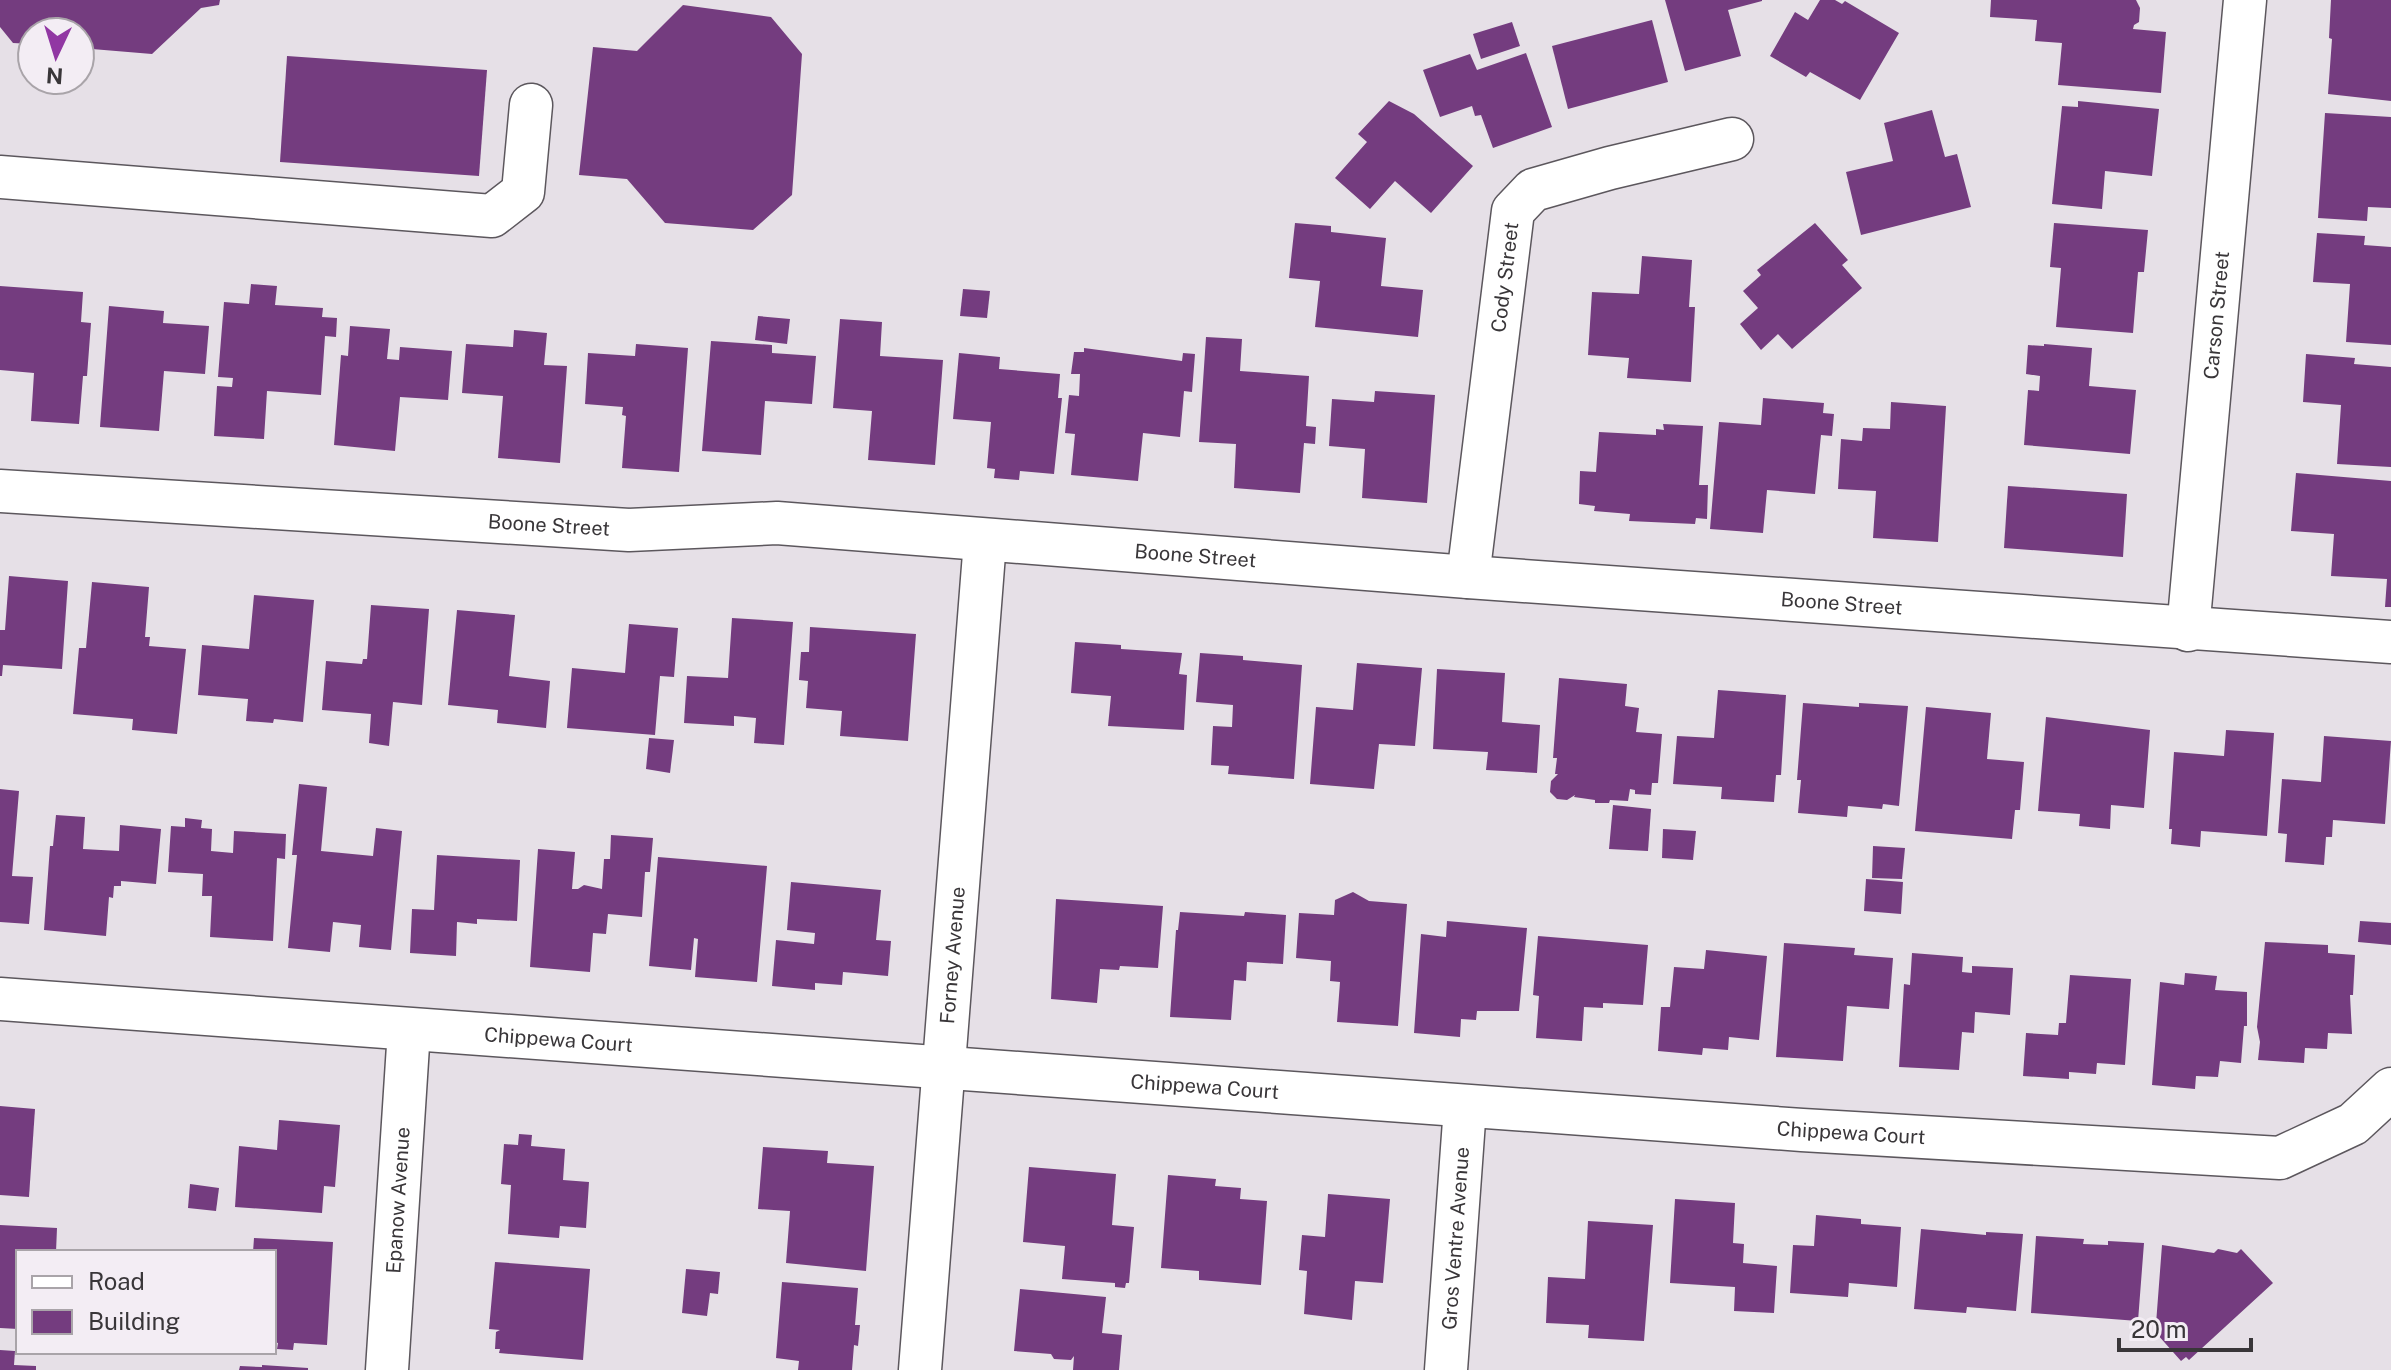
<svg xmlns="http://www.w3.org/2000/svg" width="2391" height="1370" font-family="'Public Sans',sans-serif">
  <style>
    .building { fill: #743c7f }
    .lines { fill: none; stroke-linecap: round; stroke-linejoin: round }
    .minor-casing { stroke: #5c575d; stroke-width: 45 }
    .minor { stroke: #fff; stroke-width: 42 }
    .labels { text-anchor: middle; stroke-width: 8; stroke-linejoin: round; paint-order: stroke }
    .street-label { font-size: 20px; fill: #393639; stroke: #f3edf4 }
  </style>
  <rect width="100%" height="100%" fill="#e6e0e7"/>
  <g class="building">
    <polygon points="0,0 220,0 219,5 201,8 152,54 80,48 80,32 32,32 32,44 13,43 0,27"/>
    <polygon points="1665,0 1762,0 1762,1 1728,10 1741,56 1685,71"/>
    <polygon points="1820,0 1835,0 1842,4 1845,1 1899,33 1860,100 1810,72 1806,77 1770,56 1795,12 1808,20"/>
    <polygon points="1991,0 2136,0 2140,8 2139,22 2134,25 2133,29 2166,32 2161,93 2058,85 2062,43 2035,41 2037,20 1990,17"/>
    <polygon points="2331,0 2391,0 2391,101 2328,94 2332,39 2329,38"/>
    <polygon points="683,5 771,17 802,54 792,195 753,230 665,223 627,179 579,175 593,47 637,51"/>
    <polygon points="1652,20 1668,82 1568,109 1552,46"/>
    <polygon points="1512,22 1520,46 1481,59 1473,34"/>
    <polygon points="1526,53 1552,127 1493,148 1481,115 1475,116 1472,106 1440,117 1423,70 1470,54 1477,70"/>
    <polygon points="287,56 487,70 479,176 280,162"/>
    <polygon points="1389,101 1414,114 1473,166 1431,213 1395,181 1370,209 1335,178 1367,142 1358,134"/>
    <polygon points="2078,101 2159,109 2152,176 2105,171 2102,209 2052,204 2062,106 2078,107"/>
    <polygon points="1932,110 1945,157 1957,154 1971,207 1861,235 1846,172 1893,161 1884,123"/>
    <polygon points="2325,113 2391,117 2391,208 2368,207 2367,221 2318,218"/>
    <polygon points="1295,223 1331,226 1331,232 1386,238 1381,286 1423,290 1418,337 1315,327 1320,281 1289,278"/>
    <polygon points="1815,223 1848,260 1842,265 1862,288 1792,349 1778,334 1761,350 1740,324 1758,308 1743,291 1761,275 1757,270"/>
    <polygon points="2054,223 2148,230 2144,272 2138,272 2133,333 2056,327 2061,268 2050,267"/>
    <polygon points="2317,233 2365,236 2364,245 2391,247 2391,345 2346,342 2350,284 2313,282"/>
    <polygon points="1642,256 1692,260 1689,307 1695,307 1691,382 1627,378 1629,358 1588,355 1592,292 1639,294"/>
    <polygon points="251,284 277,286 275,305 323,308 322,317 337,318 336,337 325,336 321,395 267,391 264,439 214,436 217,386 232,387 233,378 218,377 224,302 249,304"/>
    <polygon points="0,286 83,292 81,322 91,323 87,376 83,376 79,424 31,421 34,373 0,370"/>
    <polygon points="963,289 990,291 987,318 960,316"/>
    <polygon points="109,306 164,311 163,323 209,326 205,374 164,371 159,431 100,427"/>
    <polygon points="758,316 790,319 787,344 755,340"/>
    <polygon points="840,319 882,322 880,356 943,360 935,465 868,460 872,411 833,408"/>
    <polygon points="350,326 390,329 387,359 399,360 400,347 452,351 448,400 400,397 395,451 334,445 341,355 348,356"/>
    <polygon points="514,330 547,333 544,365 567,366 560,463 498,458 503,396 462,393 466,344 513,347"/>
    <polygon points="1206,337 1242,339 1240,371 1309,376 1306,426 1316,427 1315,444 1304,443 1300,493 1234,488 1236,444 1199,442"/>
    <polygon points="711,341 772,345 772,353 816,356 812,404 765,401 761,455 702,451"/>
    <polygon points="636,344 688,348 679,472 622,468 626,416 622,415 623,407 585,404 588,353 635,356"/>
    <polygon points="2044,344 2092,348 2089,386 2136,390 2130,454 2024,445 2028,390 2039,391 2040,376 2026,374 2028,345 2044,346"/>
    <polygon points="1084,348 1182,361 1183,353 1195,354 1192,392 1184,391 1180,437 1143,433 1138,481 1071,475 1075,434 1065,433 1069,395 1079,396 1080,374 1071,374 1074,352 1084,352"/>
    <polygon points="959,353 1000,357 999,369 1060,374 1058,398 1062,398 1054,474 1020,471 1019,480 994,478 995,469 987,468 991,422 953,419"/>
    <polygon points="2306,354 2355,358 2354,364 2391,367 2391,467 2337,464 2341,405 2303,402"/>
    <polygon points="1375,391 1435,395 1427,503 1362,498 1365,449 1329,446 1332,399 1374,402"/>
    <polygon points="1763,398 1824,403 1823,413 1834,414 1832,436 1821,435 1815,494 1767,490 1763,533 1710,529 1719,422 1761,425"/>
    <polygon points="1891,402 1946,406 1938,542 1873,538 1876,491 1838,489 1841,439 1862,441 1863,428 1890,429"/>
    <polygon points="1663,424 1703,426 1699,485 1708,485 1707,519 1696,518 1695,524 1629,521 1630,514 1594,511 1595,506 1579,504 1580,471 1596,472 1599,432 1656,435 1656,429 1664,430"/>
    <polygon points="2296,473 2391,481 2391,607 2385,607 2387,579 2331,576 2334,534 2291,531"/>
    <polygon points="2008,486 2127,494 2123,557 2004,548"/>
    <polygon points="9,576 68,581 62,669 3,665 2,676 0,676 0,630 5,630"/>
    <polygon points="92,582 149,587 145,637 150,637 149,646 186,649 177,734 132,730 133,719 73,714 79,648 86,648"/>
    <polygon points="254,595 314,600 303,722 274,719 273,723 246,721 248,699 198,695 202,645 249,649"/>
    <polygon points="371,605 429,609 422,705 393,702 389,746 369,743 371,714 322,710 326,661 362,664 363,659 367,659"/>
    <polygon points="457,610 515,615 509,676 550,681 546,728 497,723 498,710 448,705"/>
    <polygon points="732,618 793,622 784,745 754,743 756,718 734,716 734,726 684,723 687,676 728,678"/>
    <polygon points="629,624 678,628 674,677 660,676 655,735 567,728 572,668 625,673"/>
    <polygon points="810,627 916,634 908,741 840,736 842,711 806,708 808,681 799,680 801,652 809,652"/>
    <polygon points="1075,642 1121,645 1121,649 1182,653 1179,674 1187,675 1184,730 1108,726 1111,696 1071,693"/>
    <polygon points="1200,653 1243,656 1243,660 1302,665 1294,779 1228,774 1229,766 1211,765 1213,726 1232,727 1233,705 1196,702"/>
    <polygon points="1357,663 1422,668 1415,746 1379,744 1374,789 1310,784 1316,707 1353,710"/>
    <polygon points="1437,669 1505,673 1502,722 1540,725 1537,773 1486,770 1488,752 1433,749"/>
    <polygon points="1559,678 1627,684 1625,706 1639,708 1636,732 1662,734 1658,783 1652,783 1651,795 1635,794 1635,790 1630,789 1628,801 1610,800 1609,803 1595,803 1595,800 1574,797 1575,795 1567,800 1557,799 1550,792 1551,781 1558,774 1555,774 1557,758 1553,758"/>
    <polygon points="1718,690 1786,695 1781,775 1776,775 1774,802 1721,799 1722,787 1673,784 1677,736 1714,738"/>
    <polygon points="1803,703 1859,707 1859,703 1908,706 1899,806 1883,804 1882,809 1848,806 1847,817 1798,813 1801,780 1797,780"/>
    <polygon points="1926,707 1991,713 1987,759 2024,762 2020,810 2015,810 2012,839 1915,831"/>
    <polygon points="2046,717 2150,730 2144,808 2111,805 2110,829 2079,826 2080,814 2038,811"/>
    <polygon points="2226,730 2274,733 2267,836 2201,831 2200,847 2171,844 2172,829 2169,829 2174,752 2224,756"/>
    <polygon points="2324,736 2391,741 2385,824 2333,820 2332,837 2326,837 2324,865 2285,862 2287,834 2278,833 2282,779 2321,782"/>
    <polygon points="649,738 674,740 670,773 646,769"/>
    <polygon points="299,784 327,787 321,851 373,856 376,828 402,831 391,950 359,947 361,925 333,922 330,952 288,948 297,855 292,855"/>
    <polygon points="0,789 19,791 12,876 33,877 29,924 0,922"/>
    <polygon points="1613,805 1651,809 1648,851 1609,849"/>
    <polygon points="56,815 85,817 83,849 119,851 120,825 161,829 156,884 121,881 121,886 114,886 113,898 109,897 106,936 44,930 50,846 53,846"/>
    <polygon points="185,818 202,820 201,828 212,829 211,851 233,853 234,831 286,834 285,859 277,858 273,941 210,937 212,896 202,896 203,874 168,872 171,826 185,827"/>
    <polygon points="1663,829 1696,831 1693,860 1662,858"/>
    <polygon points="611,835 653,838 650,872 645,872 642,917 608,914 606,934 593,933 590,972 530,967 538,849 575,852 572,889 578,889 584,885 602,889 604,859 610,859"/>
    <polygon points="1873,846 1905,848 1902,879 1872,878"/>
    <polygon points="437,855 520,860 517,921 477,919 477,924 457,922 456,956 410,953 412,909 434,910"/>
    <polygon points="658,857 767,866 757,982 695,977 698,939 694,938 691,970 649,966"/>
    <polygon points="1866,879 1903,882 1901,914 1864,911"/>
    <polygon points="791,882 881,890 876,940 891,941 888,976 843,972 842,985 815,983 815,990 772,986 776,940 814,944 815,933 787,930"/>
    <polygon points="1353,892 1369,901 1407,904 1398,1026 1337,1022 1340,982 1330,981 1331,961 1296,958 1299,913 1334,915 1335,900"/>
    <polygon points="1056,899 1163,906 1158,968 1120,966 1119,970 1100,969 1097,1003 1051,999"/>
    <polygon points="1180,912 1244,916 1245,912 1286,915 1283,964 1247,962 1246,981 1234,980 1231,1020 1170,1017 1176,930 1178,930"/>
    <polygon points="1447,921 1527,928 1519,1011 1477,1011 1476,1020 1461,1019 1460,1037 1414,1033 1421,934 1446,937"/>
    <polygon points="2360,921 2391,923 2391,945 2358,942"/>
    <polygon points="1538,936 1648,945 1643,1005 1603,1003 1603,1008 1584,1007 1582,1041 1536,1038 1539,996 1533,995"/>
    <polygon points="2265,942 2328,945 2328,953 2355,955 2353,995 2350,995 2352,1034 2328,1033 2327,1049 2305,1048 2304,1063 2258,1060 2260,1042 2257,1027"/>
    <polygon points="1784,943 1855,948 1854,955 1893,958 1889,1009 1847,1006 1843,1061 1776,1057"/>
    <polygon points="1706,950 1767,956 1759,1040 1729,1037 1728,1050 1703,1048 1702,1055 1658,1051 1661,1007 1670,1007 1674,967 1704,969"/>
    <polygon points="1912,953 1963,957 1962,972 1972,973 1972,966 2013,968 2010,1015 1975,1012 1974,1033 1962,1032 1959,1070 1899,1067 1904,984 1910,985"/>
    <polygon points="2185,973 2217,976 2215,990 2247,992 2247,1026 2244,1026 2241,1063 2220,1061 2218,1077 2196,1076 2195,1089 2152,1085 2160,982 2184,985"/>
    <polygon points="2070,975 2131,979 2125,1065 2097,1063 2096,1074 2069,1072 2069,1079 2023,1076 2026,1033 2058,1035 2059,1023 2066,1023"/>
    <polygon points="0,1106 35,1109 29,1197 0,1195"/>
    <polygon points="279,1120 340,1125 335,1187 324,1186 322,1213 235,1207 239,1146 277,1150"/>
    <polygon points="519,1134 532,1135 531,1146 565,1149 563,1180 589,1182 586,1228 560,1226 559,1238 508,1234 511,1185 501,1184 504,1144 518,1145"/>
    <polygon points="763,1147 828,1151 827,1163 874,1166 866,1271 786,1263 790,1211 758,1209"/>
    <polygon points="1029,1167 1116,1174 1112,1225 1134,1227 1129,1283 1126,1283 1125,1288 1115,1287 1115,1283 1062,1279 1065,1246 1023,1242"/>
    <polygon points="1168,1175 1216,1179 1215,1186 1241,1188 1240,1199 1267,1201 1261,1285 1199,1280 1199,1271 1161,1268"/>
    <polygon points="190,1184 219,1188 216,1211 188,1208"/>
    <polygon points="1328,1194 1390,1199 1383,1283 1355,1281 1352,1320 1304,1314 1307,1271 1299,1270 1302,1235 1325,1237"/>
    <polygon points="1675,1199 1735,1203 1733,1243 1744,1244 1743,1263 1777,1266 1774,1313 1734,1311 1735,1287 1670,1283"/>
    <polygon points="1816,1215 1861,1219 1861,1224 1901,1227 1897,1287 1849,1283 1848,1297 1790,1293 1793,1245 1814,1246"/>
    <polygon points="1588,1221 1653,1225 1644,1341 1588,1338 1589,1325 1546,1323 1548,1277 1585,1279"/>
    <polygon points="0,1225 57,1228 56,1252 18,1252 18,1329 0,1328"/>
    <polygon points="1921,1229 1986,1235 1986,1232 2023,1234 2016,1311 1967,1307 1966,1313 1914,1309"/>
    <polygon points="2036,1236 2084,1239 2083,1244 2108,1245 2108,1241 2144,1243 2138,1321 2031,1313"/>
    <polygon points="254,1238 333,1242 327,1345 294,1343 293,1350 277,1349 278,1343 274,1342 274,1252 253,1252"/>
    <polygon points="2162,1245 2214,1253 2218,1249 2237,1253 2241,1249 2273,1283 2189,1360 2186,1357 2181,1361 2157,1334 2161,1330 2156,1324"/>
    <polygon points="495,1262 590,1269 583,1360 499,1353 500,1349 495,1349 496,1332 500,1330 489,1329"/>
    <polygon points="686,1269 720,1272 718,1294 710,1293 707,1316 682,1313"/>
    <polygon points="782,1282 858,1288 855,1325 860,1325 858,1346 854,1345 852,1370 798,1370 799,1361 776,1358"/>
    <polygon points="1020,1289 1106,1297 1102,1333 1122,1335 1119,1370 1073,1370 1074,1356 1071,1360 1054,1359 1051,1354 1014,1351"/>
    <polygon points="0,1350 15,1351 14,1365 36,1366 36,1370 0,1370"/>
    <polygon points="262,1365 308,1368 308,1370 239,1370 240,1366 262,1367"/>
  </g>
  <g class="lines">
    <defs>
      <g id="minor">
        <polyline points="0,177 492,216 523,192 531,105"/>
        <path id="s1" d="M0,491L629,530L777,523L1468,577L2391,642"/>
        <path id="s2" d="M1468,577L1513,211L1533,190L1610,168L1732,139"/>
        <path id="s3" d="M2188,630L2245,0"/>
        <path id="s4" d="M0,999L1802,1130L2280,1158L2353,1124L2391,1089"/>
        <path id="s5" d="M387,1370L409,1030"/>
        <path id="s6" d="M920,1370L985,541"/>
        <path id="s7" d="M1446,1370L1465,1107"/>
      </g>
    </defs>
    <use href="#minor" class="minor-casing"/>
    <use href="#minor" class="minor"/>
  </g>
  <g class="labels">
    <g class="street-label">
      <text dy="7" stroke="none"><textPath href="#s2" startOffset="302">Cody Street</textPath></text>
      <text dy="7" stroke="none"><textPath href="#s3" startOffset="316">Carson Street</textPath></text>
      <text dy="7" stroke="none"><textPath href="#s1" startOffset="550">Boone Street</textPath></text>
      <text dy="7" stroke="none"><textPath href="#s1" startOffset="1198">Boone Street</textPath></text>
      <text dy="7" stroke="none"><textPath href="#s1" startOffset="1846">Boone Street</textPath></text>
      <text dy="7" stroke="none"><textPath href="#s6" startOffset="416">Forney Avenue</textPath></text>
      <text dy="7" stroke="none"><textPath href="#s4" startOffset="560">Chippewa Court</textPath></text>
      <text dy="7" stroke="none"><textPath href="#s4" startOffset="1208">Chippewa Court</textPath></text>
      <text dy="7" stroke="none"><textPath href="#s4" startOffset="1856">Chippewa Court</textPath></text>
      <text dy="7" stroke="none"><textPath href="#s5" startOffset="170">Epanow Avenue</textPath></text>
      <text dy="7" stroke="none"><textPath href="#s7" startOffset="132">Gros Ventre Avenue</textPath></text>
    </g>
  </g>
  <rect x="16" y="1250" width="260" height="104" fill="#f3edf4" stroke="#a9a4a9" stroke-width="2"/>
  <rect x="32" y="1276" width="40" height="12" fill="#ffffff" stroke="#a9a4a9" stroke-width="2"/>
  <text x="88" y="1290" font-size="24" fill="#393639">Road</text>
  <rect x="32" y="1310" width="40" height="24" fill="#743c7f" stroke="#a9a4a9" stroke-width="2"/>
  <text x="88" y="1330" font-size="24" fill="#393639">Building</text>
  <g transform="translate(56 56) rotate(184)"><circle r="38" fill="#f3edf4" stroke="#a9a4a9" stroke-width="2"/>
  <path d="M0-6L14 30L0 20L-14 30Z" fill="#9137a3"/>
  <text y="-12" font-size="22" font-weight="bold" text-anchor="middle" fill="#393639">N</text>
  </g>
  <path d="M2119 1338v12h132v-12" fill="none" stroke="#393639" stroke-width="4"/>
  <text x="2131" y="1338" font-size="24" fill="#393639" stroke="#f3edf4" stroke-width="6" paint-order="stroke">20 m</text>
</svg>
